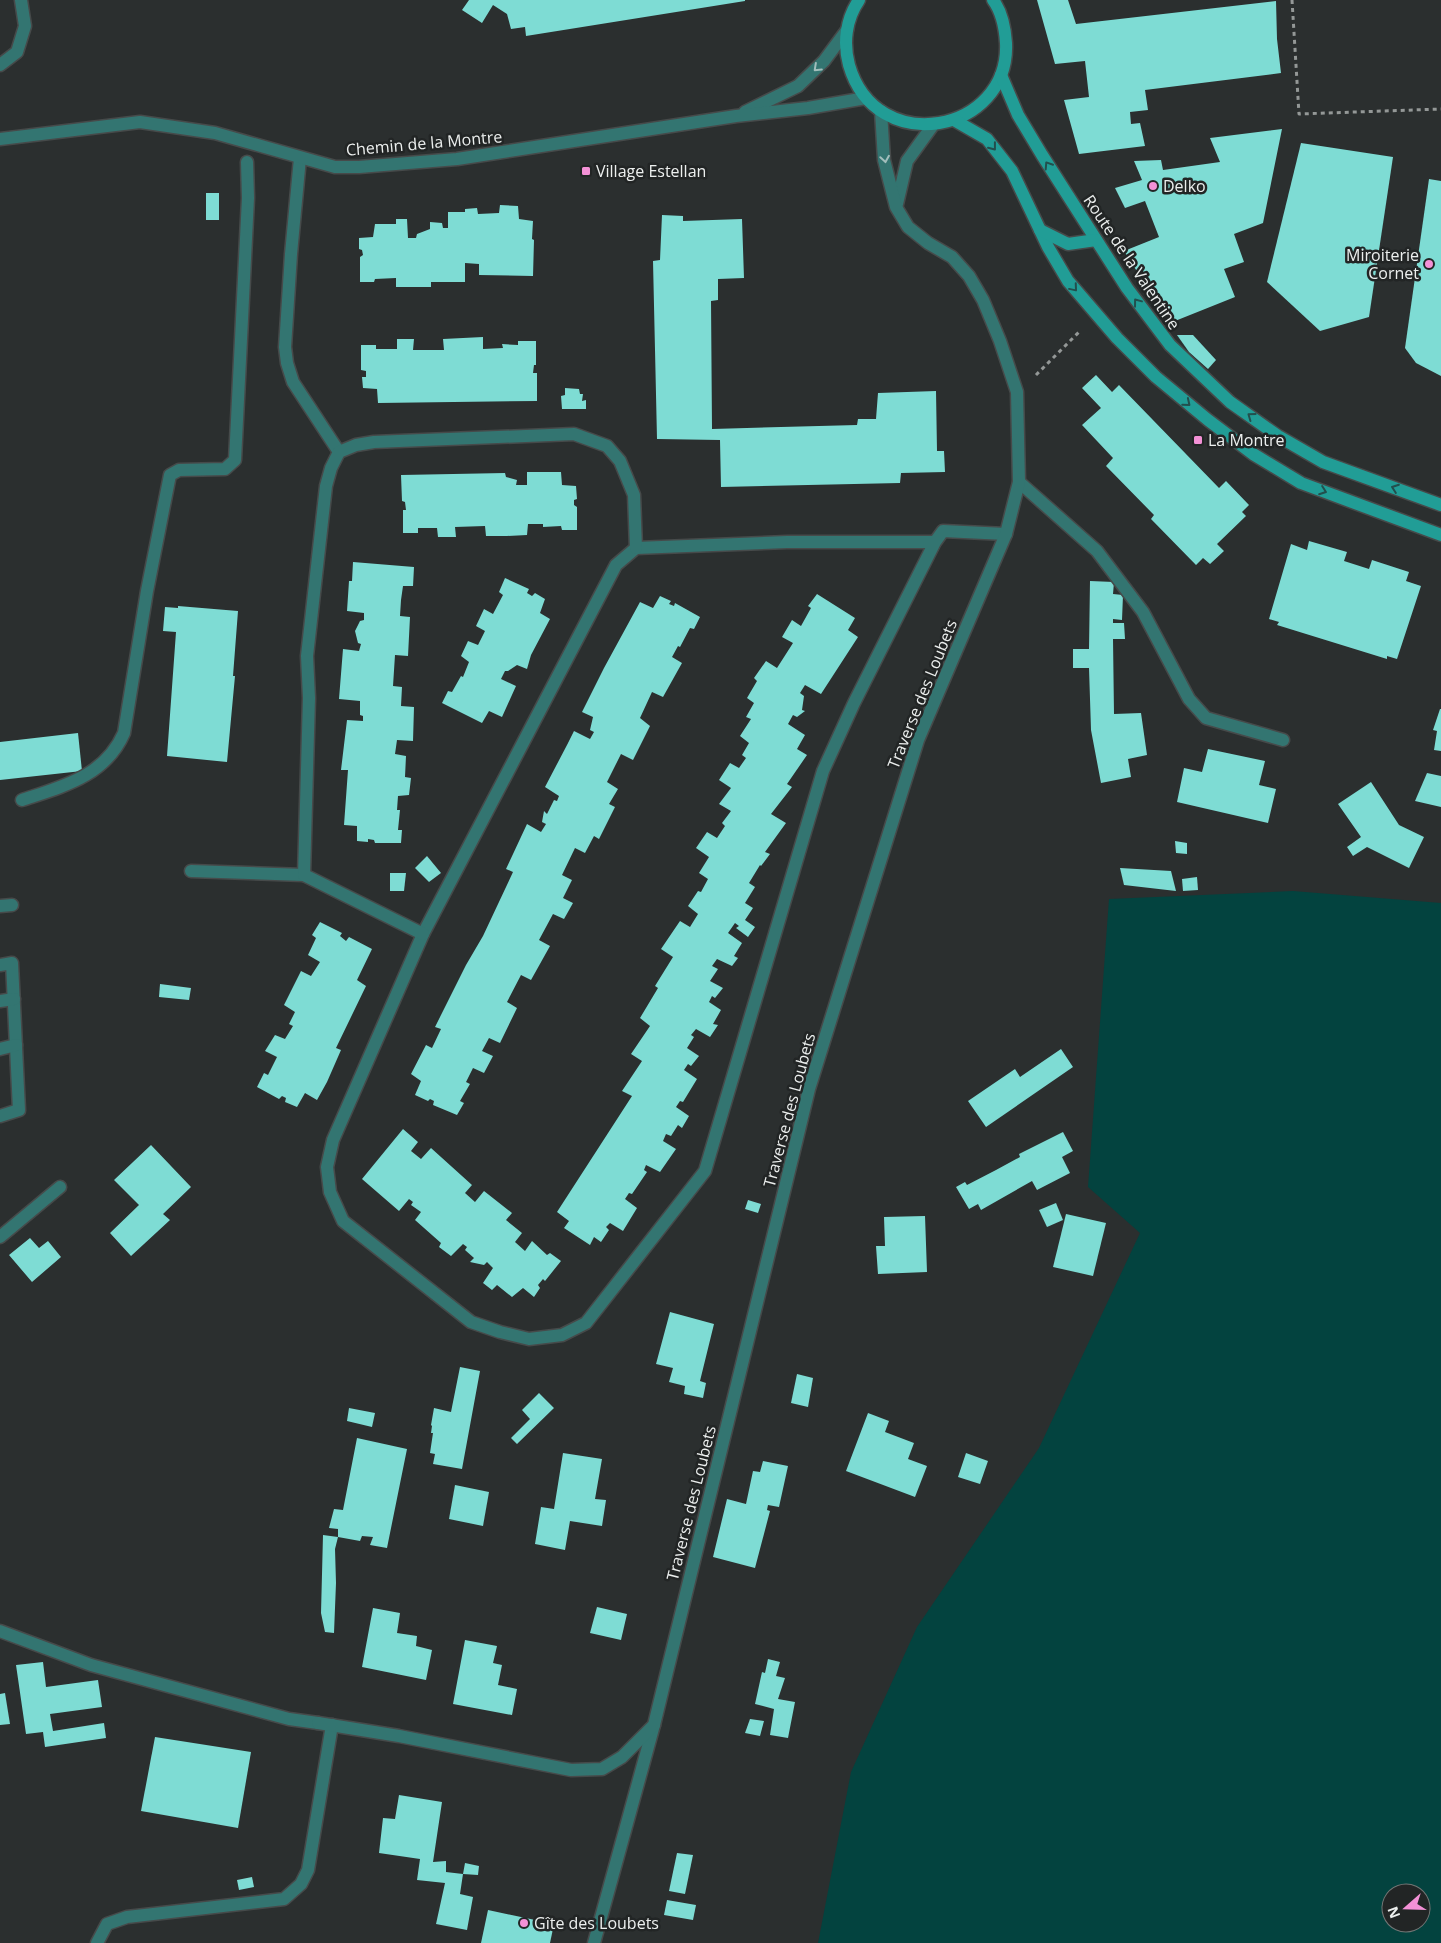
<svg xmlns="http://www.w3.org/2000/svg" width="1441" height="1943" font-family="'Open Sans',sans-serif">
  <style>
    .green { fill: #03433f; fill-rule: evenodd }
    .building { fill: #7edcd4 }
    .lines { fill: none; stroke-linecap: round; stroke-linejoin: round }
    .service-casing { stroke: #464a4a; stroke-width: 15 }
    .minor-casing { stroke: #464a4a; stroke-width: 15 }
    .tertiary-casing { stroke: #464a4a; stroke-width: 15 }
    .secondary-casing { stroke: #464a4a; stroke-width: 15 }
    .path { stroke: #949897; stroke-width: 3; stroke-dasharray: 4 4; stroke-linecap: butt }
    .service { stroke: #337571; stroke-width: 12 }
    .minor { stroke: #337571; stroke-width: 12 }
    .tertiary { stroke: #337571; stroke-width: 12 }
    .secondary { stroke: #219d96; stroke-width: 12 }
    .oneway { stroke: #a2bebc }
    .oneway2 { stroke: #224f4d }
    .poi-dot { fill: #f391d6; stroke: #222525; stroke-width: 2 }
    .labels { text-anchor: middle; stroke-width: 5; stroke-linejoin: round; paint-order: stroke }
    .street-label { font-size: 16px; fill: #ecefee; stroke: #222525 }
    .poi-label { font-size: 16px; fill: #ecefee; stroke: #222525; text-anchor: start }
  </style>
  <rect width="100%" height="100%" fill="#2b2f2f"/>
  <path class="green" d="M1293,891L1441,903V1943H818L851,1772L917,1627L1039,1448L1140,1233L1088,1187L1109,899ZM1391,1893H1421V1923H1391Z"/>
  <g class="building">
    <polygon points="469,0 745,0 745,1 526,36 525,27 511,29 507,14 493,5 482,23 462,10"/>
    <polygon points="1037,0 1068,0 1076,24 1276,1 1277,39 1281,73 1145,90 1148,110 1130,112 1131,124 1140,123 1145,146 1079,154 1064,100 1089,97 1085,61 1055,64"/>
    <polygon points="1282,129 1263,223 1234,234 1244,262 1224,269 1235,297 1170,323 1124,251 1159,237 1145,201 1125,208 1115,188 1142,180 1134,161 1161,160 1163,170 1220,162 1210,138"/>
    <polygon points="1301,143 1393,157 1369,317 1320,331 1267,282"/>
    <polygon points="1429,179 1441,181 1441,376 1416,363 1405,348"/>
    <rect x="206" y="193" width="13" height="27"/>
    <polygon points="500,205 518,206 519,219 533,221 532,239 534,240 533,276 479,275 479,264 465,263 465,282 431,282 431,287 396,287 396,278 375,279 374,282 360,282 360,257 363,255 362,250 359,249 359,238 373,237 375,224 396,224 396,219 407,219 408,238 416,238 417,234 430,229 430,222 442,223 443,228 448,228 448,212 465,212 465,209 477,208 478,214 499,213"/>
    <polygon points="662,215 683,216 683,221 742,219 744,278 718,279 718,300 711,301 712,429 857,425 858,419 876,419 878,393 936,391 937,451 944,451 945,472 901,473 900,483 721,487 720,440 657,439 653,261 660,260"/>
    <polygon points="1177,335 1193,335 1216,360 1208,369 1189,352"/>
    <polygon points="483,337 483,349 503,348 502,344 518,345 518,341 536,341 536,365 534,365 533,373 537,373 537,401 378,403 377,389 363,388 362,377 366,377 366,371 361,370 361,345 376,345 376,349 397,349 397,339 414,339 413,350 444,350 443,339"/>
    <polygon points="1096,375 1112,392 1119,385 1219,488 1226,481 1249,505 1242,512 1246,516 1217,544 1224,551 1210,564 1203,558 1196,565 1151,519 1154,515 1106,466 1113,458 1082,425 1101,408 1082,388"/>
    <polygon points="565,388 579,389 580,394 583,394 582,401 586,400 586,409 562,409 561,396 565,395"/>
    <polygon points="527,472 561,472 562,485 576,486 577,499 574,500 574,505 577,507 577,530 562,530 561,526 543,527 543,524 528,524 527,535 507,536 486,536 485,526 455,527 456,537 438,537 437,528 418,528 418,533 403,533 403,510 406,510 405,502 402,501 401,475 505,473 506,477 517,480 516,485 527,485"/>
    <polygon points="1309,541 1347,552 1344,561 1369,569 1372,560 1409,572 1406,581 1421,586 1397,659 1387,656 1387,659 1277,625 1279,622 1269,619 1291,544 1307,550"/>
    <polygon points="353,562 414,567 413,586 403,586 401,600 400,616 410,617 408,656 395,655 393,686 402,687 401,706 414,707 413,741 397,740 395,754 406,756 405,777 411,778 409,795 398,796 397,810 400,810 398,830 402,830 401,843 375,843 374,840 368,839 368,842 357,841 357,826 344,825 348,770 341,770 347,720 363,721 363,716 360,715 360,701 339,699 343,649 359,651 361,644 358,643 355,631 360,621 364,620 364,613 347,611 349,581 352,581"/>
    <polygon points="505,578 529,589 527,593 532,596 535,593 545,599 540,613 550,619 531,655 527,669 517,665 508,671 505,671 501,679 516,686 502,717 489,711 482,723 442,703 448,691 452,692 461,676 463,677 469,662 461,656 468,641 478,645 485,631 476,626 484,609 493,614 503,595 499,592"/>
    <polygon points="1090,581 1114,582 1113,594 1123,595 1122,620 1113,619 1113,623 1124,623 1125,639 1113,639 1114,714 1141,713 1147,755 1128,759 1131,777 1101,783 1091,730 1089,668 1073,668 1073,649 1089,649"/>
    <polygon points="817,594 855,618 848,630 858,637 821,694 805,685 800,693 804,696 802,710 805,711 797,717 793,715 788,724 805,735 797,749 807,755 787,784 792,787 771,814 786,823 765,852 770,854 761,866 760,865 749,883 755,887 745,903 753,908 745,920 755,927 748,937 736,928 739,926 735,923 728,933 742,943 734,956 738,958 732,966 717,959 712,966 718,969 710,981 723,988 715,998 712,996 709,1002 721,1010 713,1024 718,1025 710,1037 696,1029 691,1035 694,1037 687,1048 699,1056 691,1066 688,1064 684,1070 697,1079 683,1102 680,1101 676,1107 689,1116 682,1128 678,1125 671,1136 666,1134 663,1141 676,1149 660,1172 646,1165 644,1170 647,1172 632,1194 629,1193 625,1199 637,1208 623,1231 610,1223 606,1227 609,1230 601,1242 594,1237 590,1245 564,1228 569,1221 557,1212 632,1096 622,1091 642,1061 631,1054 650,1026 640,1018 658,988 655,986 673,957 661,949 680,921 690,927 698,914 688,906 698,891 701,892 708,879 699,873 709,857 696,848 707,832 717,838 725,826 722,823 731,811 719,804 731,788 719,780 730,763 739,768 746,758 742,755 749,743 740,736 751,719 746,717 754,703 747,698 757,681 754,678 766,661 777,668 793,643 782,637 792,620 801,626 811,608 808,606"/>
    <polygon points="660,596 671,601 669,604 674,606 675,603 700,617 694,629 690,628 680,647 678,646 672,657 682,663 663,697 652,692 640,718 650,726 633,760 621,754 607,782 618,789 609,804 615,807 599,839 594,836 585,853 575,848 562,875 572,880 563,898 573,903 564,919 553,914 539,940 550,946 531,980 521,975 507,1002 517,1008 500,1043 489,1038 482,1051 493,1056 484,1073 473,1068 466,1082 470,1084 460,1101 464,1103 457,1115 433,1105 434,1101 430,1099 428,1101 415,1095 421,1081 411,1074 426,1045 432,1048 441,1029 435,1027 466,965 483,936 513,872 506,869 527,824 541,832 546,824 542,822 544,811 547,814 554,800 557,801 559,796 545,787 567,745 574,731 590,739 594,732 590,730 593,717 582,712 604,668 640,602 653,608"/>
    <polygon points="178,606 238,611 233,676 235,676 227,762 167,756 176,632 163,631 165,607 178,608"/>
    <polygon points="1440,709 1441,709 1441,751 1434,750 1437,731 1433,730"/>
    <polygon points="78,733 82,771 0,780 0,742"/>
    <polygon points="1208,749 1265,761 1259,785 1276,789 1268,823 1177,802 1184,768 1202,772"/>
    <polygon points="1427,773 1441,776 1441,807 1415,801"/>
    <polygon points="1371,782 1399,825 1424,837 1409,868 1367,847 1353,856 1347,847 1361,837 1338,804"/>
    <polygon points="1175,841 1187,843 1187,854 1176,853"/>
    <polygon points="427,856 441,873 429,882 415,868"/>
    <polygon points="1120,868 1171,871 1176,891 1124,885"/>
    <polygon points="390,873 406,873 404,891 390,891"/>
    <polygon points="1197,877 1198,890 1183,891 1182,879"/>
    <polygon points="320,922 342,933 340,936 346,941 349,937 372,949 357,980 366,986 336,1048 341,1050 327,1082 317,1100 305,1093 297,1107 285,1102 286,1098 282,1096 279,1099 257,1087 264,1073 268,1075 277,1057 265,1051 275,1035 285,1039 293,1026 289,1024 295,1012 284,1005 301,971 311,976 320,962 308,955 316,938 312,935"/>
    <polygon points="160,984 191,988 189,1000 159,997"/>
    <polygon points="1061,1049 1073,1067 986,1127 968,1101 1015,1069 1020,1077"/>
    <polygon points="403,1129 418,1142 411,1151 421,1159 431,1148 472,1185 465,1193 475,1202 484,1191 512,1213 506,1220 522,1233 515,1242 525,1251 532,1241 547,1255 550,1253 561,1261 545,1281 543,1279 538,1285 540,1288 534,1297 523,1288 512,1297 497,1285 492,1290 483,1283 493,1268 487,1262 484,1265 470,1262 474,1258 465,1250 467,1247 463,1244 451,1256 439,1247 441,1243 415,1220 421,1212 411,1205 413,1202 409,1199 399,1211 362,1179"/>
    <polygon points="1063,1132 1073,1151 1062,1157 1070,1173 1037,1190 1032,1181 981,1210 978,1204 969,1209 956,1187 965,1182 967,1185 996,1170 1020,1157 1019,1154"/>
    <polygon points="151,1145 191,1187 163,1214 170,1220 131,1256 110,1233 139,1205 114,1180"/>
    <polygon points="748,1200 761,1204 758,1213 745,1209"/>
    <polygon points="1056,1203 1063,1220 1047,1227 1039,1210"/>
    <polygon points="1066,1214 1106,1223 1093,1276 1053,1267"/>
    <polygon points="925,1216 927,1272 878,1274 876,1246 885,1246 884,1217"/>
    <polygon points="30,1238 39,1248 48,1241 61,1257 32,1282 9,1255"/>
    <polygon points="670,1312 714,1324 700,1381 706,1383 703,1398 684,1394 685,1386 669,1382 673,1368 656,1364"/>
    <polygon points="460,1367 480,1371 462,1469 433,1464 435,1454 430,1453 433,1433 431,1433 432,1426 431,1425 434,1408 451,1412"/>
    <polygon points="797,1374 813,1378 808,1407 791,1403"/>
    <polygon points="539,1393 554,1408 517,1444 511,1438 530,1419 522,1410"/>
    <polygon points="349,1408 375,1413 372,1427 347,1421"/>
    <polygon points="868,1413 889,1421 885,1432 914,1443 908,1459 927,1466 915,1497 846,1471"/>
    <polygon points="357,1438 407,1449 387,1548 370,1545 373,1537 362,1536 360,1541 338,1537 338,1529 329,1528 334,1509 343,1510"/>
    <polygon points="563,1453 602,1459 595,1499 606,1500 602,1526 570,1521 565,1550 535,1544 541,1507 554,1509"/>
    <polygon points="966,1453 988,1461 980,1484 958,1477"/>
    <polygon points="763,1461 788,1466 779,1507 768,1505 767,1510 770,1511 755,1568 713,1557 727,1499 746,1504 753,1471 760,1472"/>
    <polygon points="455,1485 489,1492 483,1526 449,1519"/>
    <polygon points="323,1535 338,1537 335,1549 336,1583 334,1633 325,1632 321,1613"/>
    <polygon points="597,1607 627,1614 621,1640 590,1633"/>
    <polygon points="373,1608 400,1613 397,1633 417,1636 416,1646 432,1650 426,1680 362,1667"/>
    <polygon points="465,1640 497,1646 493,1663 502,1665 498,1685 517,1689 512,1715 453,1704"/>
    <polygon points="768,1659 780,1662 776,1676 785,1678 778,1699 795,1702 788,1738 770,1735 774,1709 755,1704 762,1672 765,1673"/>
    <polygon points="43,1662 46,1687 98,1680 102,1707 50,1714 53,1731 104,1723 106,1738 45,1747 43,1732 26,1734 16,1665"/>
    <polygon points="5,1693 10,1724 0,1725 0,1694"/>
    <polygon points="750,1719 764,1721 760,1736 745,1733"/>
    <polygon points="155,1737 251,1752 238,1828 141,1811"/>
    <polygon points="399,1795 442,1802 433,1862 446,1861 446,1872 463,1874 465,1863 479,1866 478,1875 463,1874 460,1894 473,1897 467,1930 436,1924 445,1883 417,1880 420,1859 379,1853 383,1818 395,1819"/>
    <polygon points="677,1853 693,1855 685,1894 669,1891"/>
    <polygon points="252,1877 254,1887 239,1890 237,1880"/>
    <polygon points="667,1900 696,1905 693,1920 664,1915"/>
    <polygon points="488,1910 554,1924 550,1943 481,1943"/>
  </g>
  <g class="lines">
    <defs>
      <g id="service">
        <polyline points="0,65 17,52 25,26 21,0"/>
        <polyline points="300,158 291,254 285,347 287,363 293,382 339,452"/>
        <polyline points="1019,482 1097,551 1143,612 1189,699 1206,718 1283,740"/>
        <polyline points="935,542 854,703 823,771 705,1171 586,1323 562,1335 529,1339 500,1332 471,1322 343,1221 330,1192 327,1167 333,1140 423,934 616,565 636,548 787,542 935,542 943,531 1006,534"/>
        <path d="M22,800C64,786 105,776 124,733L147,591L170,475L179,470L225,469L235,460L248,198L247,162"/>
        <polyline points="191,871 304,875"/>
        <polyline points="0,906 12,905"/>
        <polyline points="423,934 304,875 309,698 307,656 326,486 331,468 339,452 356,445 374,442 574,434 607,446 620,461 634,495 636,548"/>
        <polyline points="0,965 12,963 19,1110 0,1116"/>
        <polyline points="0,1001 14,999"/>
        <polyline points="0,1049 16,1045"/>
        <polyline points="0,1237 60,1187"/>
        <polyline points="0,1631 91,1665 289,1719 318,1723"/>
        <polyline points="97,1943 107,1924 127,1917 284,1899 301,1884 308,1870 332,1725"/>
        <polyline points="594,1943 654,1725"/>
      </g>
      <g id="minor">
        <polyline points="897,204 907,161 933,125"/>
        <polyline points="318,1723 399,1736 571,1770 602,1769 622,1757 654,1725 809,1089 918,740 1006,534 1019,482 1017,392 1000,341 983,300 969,276 952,257 928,243 908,227 896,207 884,160 881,111"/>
      </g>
      <g id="tertiary">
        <polyline points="745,112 798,86 824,61 847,30"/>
        <polyline points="0,139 140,122 215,133 335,167 359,167 457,159 736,116 808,108 866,98"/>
      </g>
      <g id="secondary">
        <path d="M859,0C846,19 843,43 849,65C876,159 1010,133 1006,43C1005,28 1002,12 993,0"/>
        <polyline points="1001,75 1018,115 1042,155 1127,288 1170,345 1230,402 1278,436 1323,462 1441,505"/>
        <polyline points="954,120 987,139 1012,171 1048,247 1068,281 1117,338 1156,377 1208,420 1253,454 1301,483 1441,535"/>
        <polyline points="1040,230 1068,244 1096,240"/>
      </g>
    </defs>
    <use href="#service" class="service-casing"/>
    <use href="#minor" class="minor-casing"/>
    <use href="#tertiary" class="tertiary-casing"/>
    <use href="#secondary" class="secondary-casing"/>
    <g class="path">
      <polyline points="1292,0 1299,114 1441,109"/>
      <polyline points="1036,375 1081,330"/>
    </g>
    <use href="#service" class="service"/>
    <use href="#minor" class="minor"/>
    <use href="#tertiary" class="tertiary"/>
    <use href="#secondary" class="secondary"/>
  </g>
  <defs><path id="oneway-chevron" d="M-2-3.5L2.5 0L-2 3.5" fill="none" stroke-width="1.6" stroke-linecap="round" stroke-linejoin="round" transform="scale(1.25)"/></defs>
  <g class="oneway">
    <use href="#oneway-chevron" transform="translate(817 68) rotate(137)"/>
    <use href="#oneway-chevron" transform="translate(885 159) rotate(81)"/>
  </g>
  <g class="oneway2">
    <use href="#oneway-chevron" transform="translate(993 147) rotate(52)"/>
    <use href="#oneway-chevron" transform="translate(1048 165) rotate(-123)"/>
    <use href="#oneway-chevron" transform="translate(1074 288) rotate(50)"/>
    <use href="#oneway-chevron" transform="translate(1137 302) rotate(-127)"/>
    <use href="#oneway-chevron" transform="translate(1187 403) rotate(40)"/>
    <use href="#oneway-chevron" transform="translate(1251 416) rotate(-144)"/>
    <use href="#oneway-chevron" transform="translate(1395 488) rotate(-160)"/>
    <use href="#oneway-chevron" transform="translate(1323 491) rotate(20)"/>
  </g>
  <g class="poi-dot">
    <rect x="581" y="166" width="10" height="10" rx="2.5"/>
    <circle cx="1153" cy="186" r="5"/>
    <circle cx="1429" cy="264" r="5"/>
    <rect x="1193" y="435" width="10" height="10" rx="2.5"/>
    <circle cx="524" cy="1923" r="5"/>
  </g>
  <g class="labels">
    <g class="street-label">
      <text transform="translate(424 143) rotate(-5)" y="6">Chemin de la Montre</text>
      <text transform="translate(1132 262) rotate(56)" y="6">Route de la Valentine</text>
      <text transform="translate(922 694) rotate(-68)" y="6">Traverse des Loubets</text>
      <text transform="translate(789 1110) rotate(-75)" y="6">Traverse des Loubets</text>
      <text transform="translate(691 1503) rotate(-76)" y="6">Traverse des Loubets</text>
    </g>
    <g class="poi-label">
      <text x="596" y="177">Village Estellan</text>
      <text x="1163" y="192">Delko</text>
      <text x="1419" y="261" text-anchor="end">Miroiterie<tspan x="1419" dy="18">Cornet</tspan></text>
      <text x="1208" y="446">La Montre</text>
      <text x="534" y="1929">Gîte des Loubets</text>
    </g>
  </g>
  <g transform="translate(1406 1908) rotate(250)"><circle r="24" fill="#222525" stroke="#737675"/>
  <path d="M0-4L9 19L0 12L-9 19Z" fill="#f391d6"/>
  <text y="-8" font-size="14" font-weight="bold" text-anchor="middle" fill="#ecefee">N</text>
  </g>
</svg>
